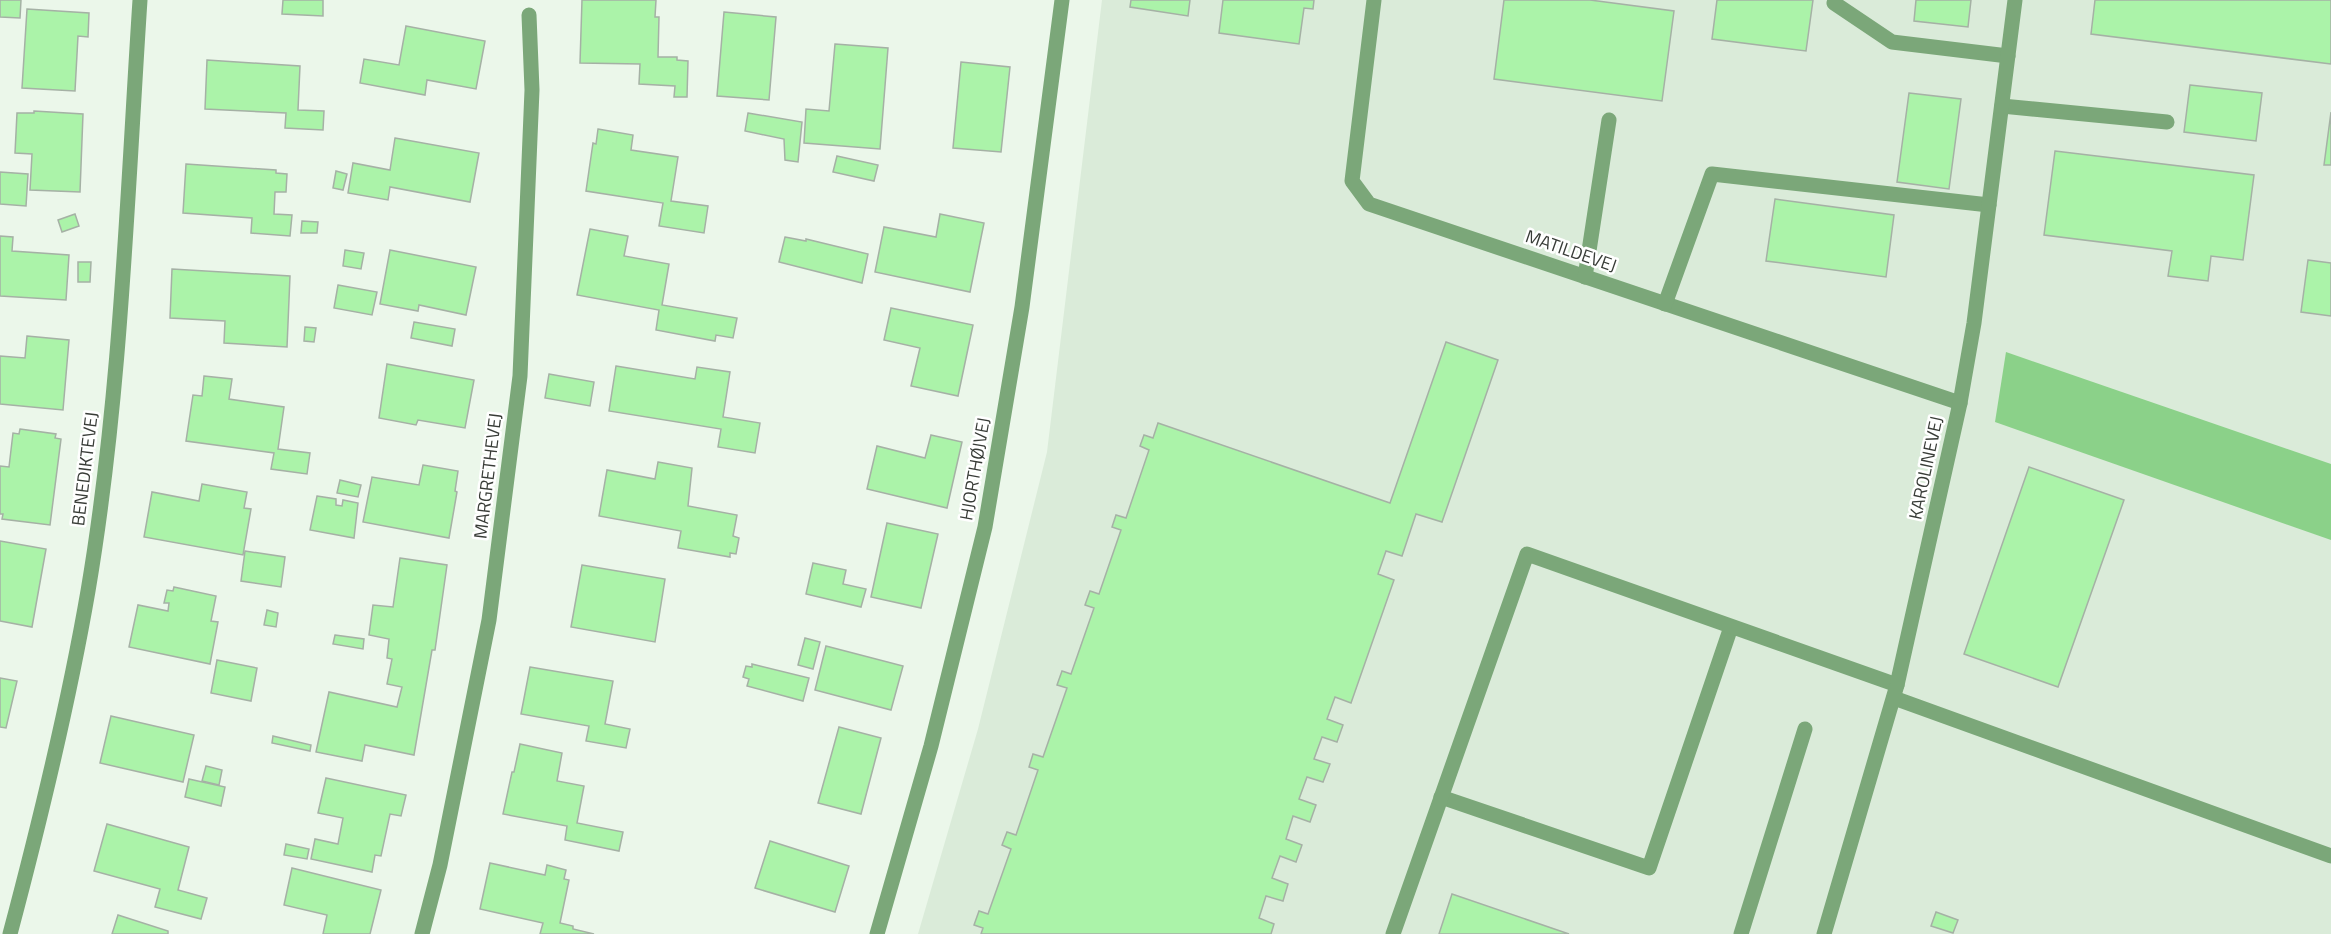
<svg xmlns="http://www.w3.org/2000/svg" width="2331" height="934" font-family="'Titillium Web',sans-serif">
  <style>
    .built { fill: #daebd9 }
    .forest { fill: #8bd189 }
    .building { fill: #abf3a9; stroke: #a5b1a5; stroke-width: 1.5 }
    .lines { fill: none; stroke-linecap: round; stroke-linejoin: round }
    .minor { stroke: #7ba779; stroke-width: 15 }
    .labels { text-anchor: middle; stroke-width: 5; stroke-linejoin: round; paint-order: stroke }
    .street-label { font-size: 18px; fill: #383c37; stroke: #fff }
  </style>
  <rect width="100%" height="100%" fill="#ebf7ea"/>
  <polygon class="built" points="1102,0 2331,0 2331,934 918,934 978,729 1047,452"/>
  <polygon class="forest" points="2006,352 2331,464 2331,540 1995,422"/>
  <g class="building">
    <polygon points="0,0 21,0 20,18 0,17"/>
    <polygon points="283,0 323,0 323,16 282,14"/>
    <polygon points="582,0 656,0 655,17 659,17 658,57 677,57 677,60 688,61 687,97 674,97 675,86 639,84 640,64 580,63"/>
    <polygon points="1131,0 1190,0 1188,16 1130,7"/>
    <polygon points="1223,0 1314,0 1313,9 1304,8 1299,44 1219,33"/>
    <polygon points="1504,0 1590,0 1674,11 1662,101 1494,79"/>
    <polygon points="1717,0 1813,0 1806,51 1712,39"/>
    <polygon points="1916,0 1971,0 1968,27 1914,21"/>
    <polygon points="2095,0 2331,0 2331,64 2091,34"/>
    <polygon points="27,9 89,13 88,37 78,36 75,91 22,88"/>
    <polygon points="724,12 776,17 769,100 717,96"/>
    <polygon points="406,26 485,41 476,89 427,80 425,95 360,83 364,59 399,65"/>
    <polygon points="835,44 888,48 880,149 804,143 806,109 829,111"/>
    <polygon points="207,60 300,66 298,110 324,111 323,130 285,128 286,113 205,109"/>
    <polygon points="961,62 1010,67 1001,152 953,148"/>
    <polygon points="2190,85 2262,93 2256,141 2184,132"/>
    <polygon points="1909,93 1961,99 1949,189 1897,182"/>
    <polygon points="34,111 83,114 80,192 30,190 32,154 15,153 17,113 34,113"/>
    <polygon points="2331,112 2331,165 2324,165"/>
    <polygon points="748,113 802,122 798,162 785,160 784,139 745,131"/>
    <polygon points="598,129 633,135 631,150 678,157 671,201 708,206 704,233 659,226 663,203 586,191 593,143 596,144"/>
    <polygon points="395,138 479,153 470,202 390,187 388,200 348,193 353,163 390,170"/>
    <polygon points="2055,151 2254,175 2243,260 2211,256 2208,281 2168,276 2172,251 2044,235"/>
    <polygon points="837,156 878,165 874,181 833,172"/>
    <polygon points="186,164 276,170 276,173 287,174 286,192 275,192 274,214 292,215 290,236 251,233 252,218 183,213"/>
    <polygon points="336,171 347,174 343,190 333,188"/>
    <polygon points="0,172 28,174 26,206 0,204"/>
    <polygon points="1775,199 1894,215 1886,277 1766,261"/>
    <polygon points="75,214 79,226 62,232 58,220"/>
    <polygon points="940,214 984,223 970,292 875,272 884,227 936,237"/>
    <polygon points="302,221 318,222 317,233 301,233"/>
    <polygon points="590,229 628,236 624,256 669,264 662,305 737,318 733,338 716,335 715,341 656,330 659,310 577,295"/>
    <polygon points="0,236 13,237 12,251 69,255 66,300 0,296"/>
    <polygon points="785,237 806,241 806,239 868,254 862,283 779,262"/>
    <polygon points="345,250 364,253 361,269 343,266"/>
    <polygon points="390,250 476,267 466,315 419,305 418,311 380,304"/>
    <polygon points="2308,260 2331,263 2331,316 2301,312"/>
    <polygon points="78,262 91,262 90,282 78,282"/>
    <polygon points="172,269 290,276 287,347 224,343 225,321 170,318"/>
    <polygon points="338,285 377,292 372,315 334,308"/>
    <polygon points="891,308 973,325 958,396 911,386 920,348 884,340"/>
    <polygon points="414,322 455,329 452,346 411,338"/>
    <polygon points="305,327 316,328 314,342 304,341"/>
    <polygon points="27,336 69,340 63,410 0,404 0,356 25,358"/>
    <polygon points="1446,342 1498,360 1442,522 1416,514 1402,556 1386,551 1378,574 1394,580 1351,703 1335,697 1327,719 1343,725 1337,742 1322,737 1314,759 1330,764 1323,782 1307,777 1299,799 1316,805 1310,822 1293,816 1286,839 1302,845 1296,862 1280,856 1272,878 1288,884 1283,901 1266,896 1259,918 1274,924 1271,934 981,934 983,928 974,925 979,911 988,914 1011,849 1002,845 1007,832 1016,835 1038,770 1029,767 1033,754 1043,757 1067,688 1057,685 1062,671 1071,674 1094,608 1085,605 1090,591 1099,594 1121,530 1112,527 1116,515 1126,518 1149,450 1140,446 1144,435 1153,438 1158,423 1390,503"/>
    <polygon points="387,364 474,380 465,428 418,420 416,425 379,418"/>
    <polygon points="616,366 695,379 697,367 730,372 723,417 760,423 755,453 718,447 721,429 609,411"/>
    <polygon points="549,374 594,382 590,406 545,398"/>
    <polygon points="204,376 232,379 229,399 284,407 278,449 310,453 307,474 271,469 274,453 186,441 193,395 202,396"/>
    <polygon points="20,429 56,434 55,438 61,439 50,525 2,519 3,514 0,514 0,466 9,467 13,433 19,434"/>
    <polygon points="931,435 962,442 947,508 867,489 877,446 925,458"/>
    <polygon points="658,462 692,468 688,506 737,515 733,536 739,538 736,554 730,553 730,557 678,548 681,531 599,516 607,470 655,479"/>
    <polygon points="423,465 458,471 455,491 457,492 449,538 363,522 372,477 419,485"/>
    <polygon points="2029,467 2124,500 2058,687 1964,654"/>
    <polygon points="340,480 361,485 358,497 337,493"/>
    <polygon points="202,484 247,492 244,508 251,509 243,555 144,537 152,492 199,501"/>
    <polygon points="317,496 336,499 336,505 342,506 343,500 358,503 354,538 310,530"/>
    <polygon points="887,523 938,534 921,608 871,597"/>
    <polygon points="0,541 46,549 32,627 0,621"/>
    <polygon points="245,551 285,557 281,587 241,581"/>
    <polygon points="400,558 447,565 435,650 432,650 414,755 365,745 362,761 316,752 329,692 397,707 402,687 387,684 392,659 387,658 389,639 369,635 373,605 393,607"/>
    <polygon points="813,563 846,570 843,584 866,589 861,607 806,594"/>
    <polygon points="582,565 665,579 655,642 571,627"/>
    <polygon points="174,587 216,596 211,621 218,622 210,664 129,647 138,605 168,611 169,603 164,603 167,590 173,591"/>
    <polygon points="267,610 278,613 276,627 264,625"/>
    <polygon points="335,635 364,639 363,649 333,644"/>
    <polygon points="805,638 820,642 813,669 798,665"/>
    <polygon points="826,646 903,666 891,710 815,690"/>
    <polygon points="217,660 257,668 251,701 211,693"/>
    <polygon points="752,664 809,678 803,701 747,686 749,679 743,677 746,666 752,667"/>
    <polygon points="530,667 613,681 605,724 630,729 626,748 586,741 589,726 521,714"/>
    <polygon points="0,678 17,681 6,728 0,727"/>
    <polygon points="111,716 194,735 183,782 100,763"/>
    <polygon points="839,727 881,738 861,814 818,803"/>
    <polygon points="273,736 311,745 310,751 272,743"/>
    <polygon points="520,744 562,753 557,781 584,786 577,823 623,832 619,851 565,840 567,826 503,814 512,772 514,772"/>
    <polygon points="206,766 222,770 219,785 202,781"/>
    <polygon points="326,778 406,795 401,816 390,814 381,856 375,855 372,872 311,859 315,839 338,844 343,818 318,813"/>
    <polygon points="189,779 225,787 221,806 185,797"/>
    <polygon points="107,824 189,847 178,890 207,898 201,919 155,907 160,889 94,871"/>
    <polygon points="770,841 849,866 835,912 755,888"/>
    <polygon points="286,844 309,849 307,859 284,855"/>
    <polygon points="490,863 545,875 547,865 566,870 564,879 569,880 560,923 573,926 573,929 594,934 540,934 543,923 480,909"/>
    <polygon points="292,868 381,890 370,934 323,934 327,915 284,905"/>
    <polygon points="1452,894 1569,934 1439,934"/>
    <polygon points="1936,912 1958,920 1953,933 1931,926"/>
    <polygon points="118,915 168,931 168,934 112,934"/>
  </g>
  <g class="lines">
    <g class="minor">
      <polyline points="1374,0 1352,181 1369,204 1960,403"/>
      <polyline points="1834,3 1892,42 2008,56"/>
      <polyline points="2002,106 2167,122"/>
      <polyline points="1585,277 1609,120"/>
      <polyline points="1665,304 1712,174 1989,205"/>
      <polyline points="1894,698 2331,856"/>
      <polyline points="1441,797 1649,868 1731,627"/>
      <path d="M10,934C40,821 68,707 88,591C121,396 127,197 140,0"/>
      <polyline points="422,934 440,865 489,620 520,376 532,90 529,15"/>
      <polyline points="877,934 931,746 985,527 1022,307 1062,0"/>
      <polyline points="1393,934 1527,554 1897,685"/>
      <polyline points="1741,934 1805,729"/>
      <polyline points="1824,934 1897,685 1960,403 1974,323 2015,0"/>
    </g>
  </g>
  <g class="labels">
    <g class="street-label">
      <text transform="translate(1571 251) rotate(19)" y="6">MATILDEVEJ</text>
      <text transform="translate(1926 468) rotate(-78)" y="6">KAROLINEVEJ</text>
      <text transform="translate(85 469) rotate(-83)" y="6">BENEDIKTEVEJ</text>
      <text transform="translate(975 469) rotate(-80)" y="6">HJORTHØJVEJ</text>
      <text transform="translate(488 476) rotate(-83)" y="6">MARGRETHEVEJ</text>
    </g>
  </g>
</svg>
